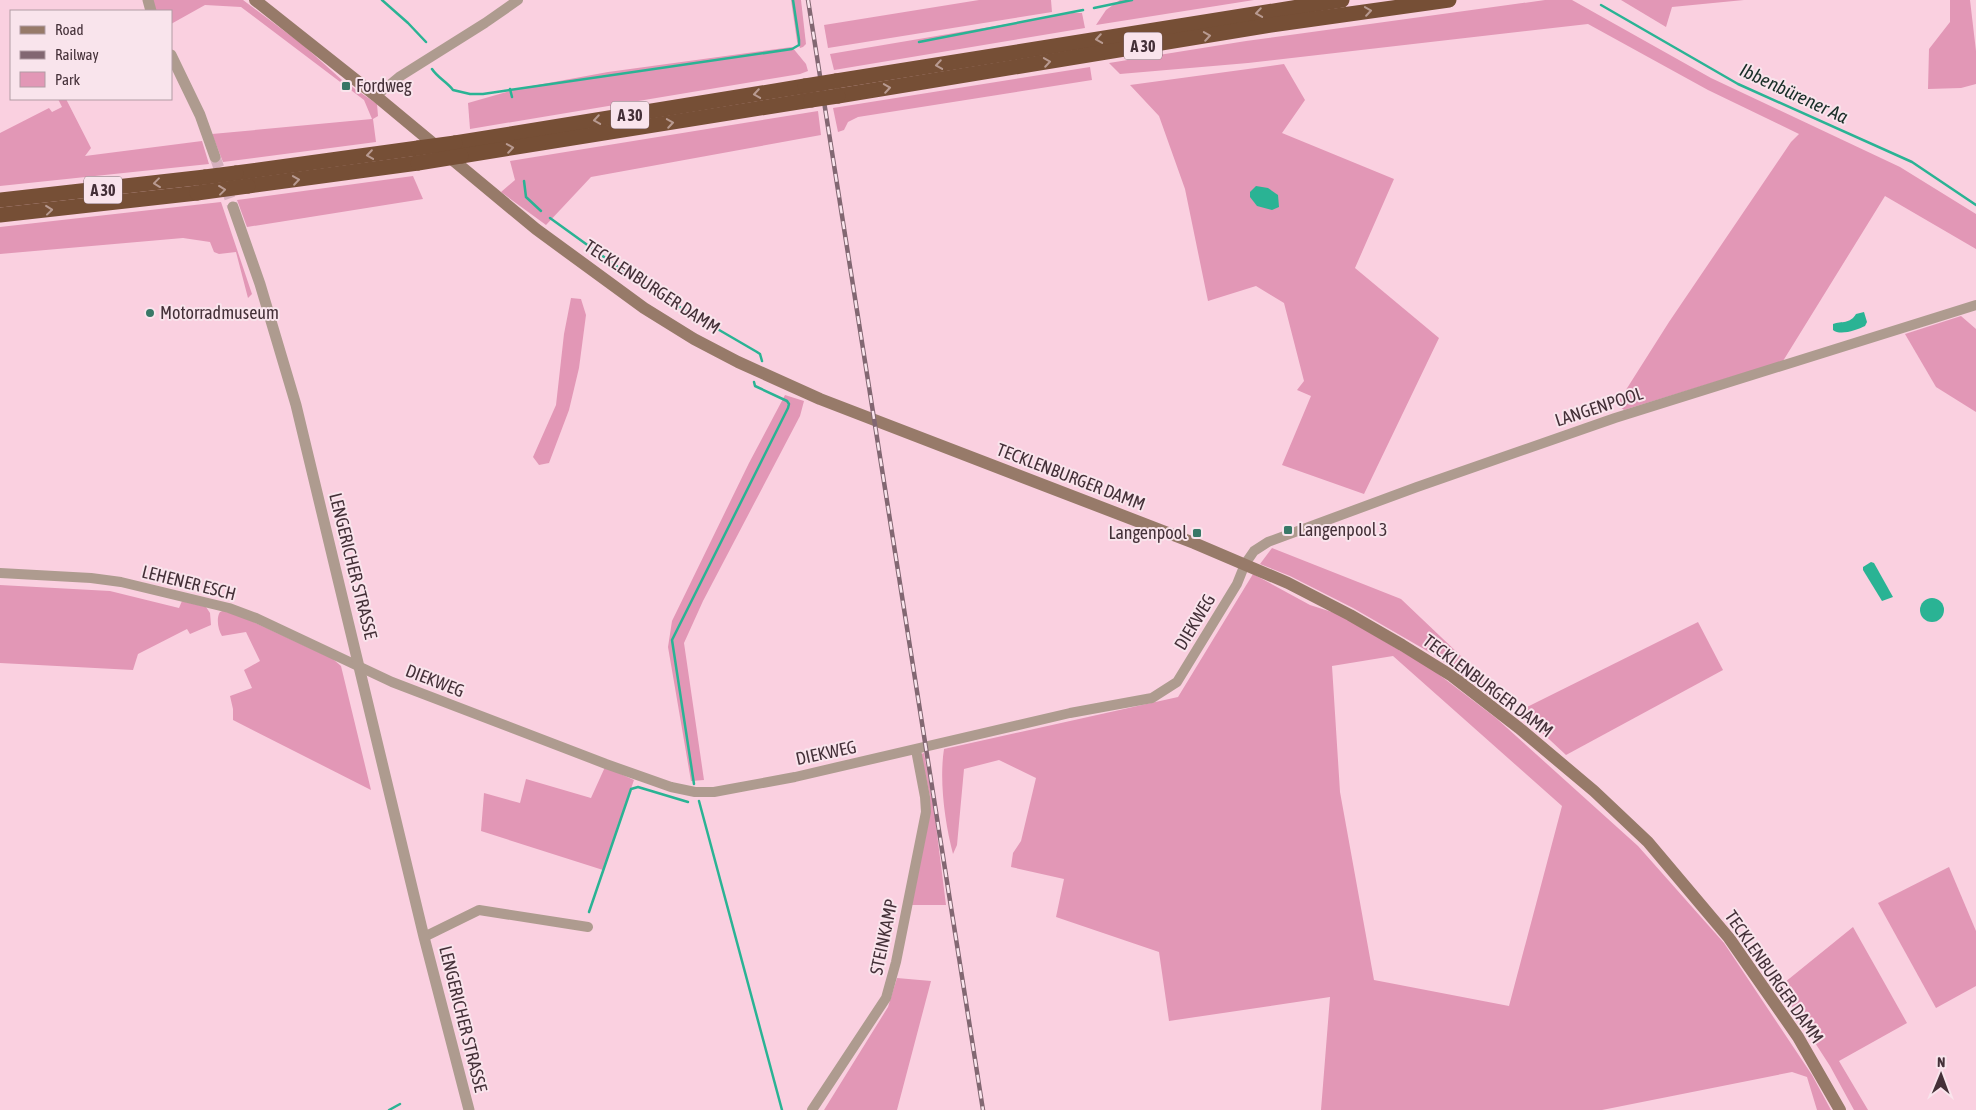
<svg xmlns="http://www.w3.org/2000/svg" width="1976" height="1110" font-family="'Asap Condensed',sans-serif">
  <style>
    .green { fill: #e297b6; fill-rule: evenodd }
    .water { fill: #2ab394 }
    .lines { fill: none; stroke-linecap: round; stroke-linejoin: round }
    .stream { stroke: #2ab394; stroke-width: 2.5 }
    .tertiary-tunnel { stroke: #d6b0be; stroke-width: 11; stroke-dasharray: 11 5.5; stroke-linecap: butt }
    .minor { stroke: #ae9b8f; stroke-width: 10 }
    .tertiary { stroke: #ae9b8f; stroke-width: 11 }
    .secondary { stroke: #977a69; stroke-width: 12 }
    .motorway { stroke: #764f36; stroke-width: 15 }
    .rail-casing { stroke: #826772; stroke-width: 4.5 }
    .rail { stroke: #f9e4ec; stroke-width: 2.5; stroke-dasharray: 8; stroke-linecap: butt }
    .motorway-bridge { stroke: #764f36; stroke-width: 15 }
    .oneway { stroke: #b89a91 }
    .poi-dot { fill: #387867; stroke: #f9e4ec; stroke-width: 2 }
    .labels { text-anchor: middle; stroke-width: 4; stroke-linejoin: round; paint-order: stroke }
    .shield { fill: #f9e4ec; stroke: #7a666e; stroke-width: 1 }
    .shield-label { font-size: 16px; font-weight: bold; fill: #443038 }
    .poi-label { font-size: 18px; fill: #443038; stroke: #f9e4ec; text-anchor: start }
    .street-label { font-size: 18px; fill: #443038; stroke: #f9e4ec }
    .water-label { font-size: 19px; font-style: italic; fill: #192e28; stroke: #f9e4ec }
  </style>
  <rect width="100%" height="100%" fill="#fad0e0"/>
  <g class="green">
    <polygon points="153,0 243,0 303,45 342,80 377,104 378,116 373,119 376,142 223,162 212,134 372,119 364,100 241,7 205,5 171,24 171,11 156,11"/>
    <polygon points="791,0 801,0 806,44 803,47 800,48 797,41"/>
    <polygon points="979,0 1051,0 1052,12 828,48 824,25"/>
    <polygon points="1120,0 1254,0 1096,25 1106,10"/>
    <polygon points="1545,0 1572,0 1711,78 1900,167 1976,214 1976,249 1885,196 1783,361 1624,410 1617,404 1669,322 1791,142 1799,134 1708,90 1588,24 1248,63 1120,74 1109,63 1246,41"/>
    <polygon points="1621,0 1744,0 1672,7 1666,27"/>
    <polygon points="1950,0 1970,0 1976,51 1976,84 1961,88 1928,89 1929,49 1950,22"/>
    <polygon points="1072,13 1082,13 1085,28 834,70 830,54"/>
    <polygon points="792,47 806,64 808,71 800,74 470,129 468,103 521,88 608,72"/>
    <polygon points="1284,64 1305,100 1282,133 1394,179 1355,268 1439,338 1364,494 1282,465 1311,396 1297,390 1304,381 1284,303 1256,286 1208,301 1185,189 1159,116 1130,85"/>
    <polygon points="1090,67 1092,80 858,117 848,122 844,130 838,132 833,108"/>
    <polygon points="58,99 66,99 91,148 85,156 202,141 209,164 0,186 0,133 49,108 52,112 62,107"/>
    <polygon points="818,111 821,135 591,177 546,225 501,192 515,180 510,161"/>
    <polygon points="413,176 423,199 247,227 237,200"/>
    <polygon points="221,202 252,294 248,298 236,252 219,254 214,252 210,242 183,238 0,254 0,227"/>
    <polygon points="571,298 581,299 586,315 579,368 569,410 549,463 539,465 533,457 556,405 564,334"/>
    <polygon points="1961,316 1976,329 1976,412 1936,387 1905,334"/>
    <polygon points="785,395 804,401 800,416 703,601 684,643 704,780 691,781 668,647 672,621 749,463"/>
    <polygon points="1272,548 1401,599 1502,695 1500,703 1436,656 1398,634 1353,608 1290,576 1260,564"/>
    <path d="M1253,574L1310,605L1338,614L1433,670L1496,718L1638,846L1724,943L1812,1075L1831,1110H1817L1807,1077L1792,1072L1602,1110H1321L1330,997L1169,1021L1159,952L1056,917L1064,879L1011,867L1013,853L1021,841L1036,778L999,760L964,769L957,845L953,854C945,823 939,781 944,749L1178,697ZM1393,656L1562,806L1509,1006L1374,980L1340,792L1332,666Z"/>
    <polygon points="0,585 110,591 179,608 182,601 206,607 210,613 211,625 190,634 187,629 138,654 133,670 0,663"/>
    <path d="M225,610L230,611L333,659L341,666L371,790L233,720V709L230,696L252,688L244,670L260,661L246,632L222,636C218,630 216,618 220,612Z"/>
    <polygon points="1698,622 1723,670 1566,755 1519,711"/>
    <polygon points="924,753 934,810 946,905 911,905 930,814 930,797 921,754"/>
    <polygon points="605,767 634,780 603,870 481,831 484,793 520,803 526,779 591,798"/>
    <polygon points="1949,867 1976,931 1976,986 1936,1008 1878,903"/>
    <polygon points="1853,927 1907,1023 1839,1061 1868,1110 1854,1110 1830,1066 1779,987"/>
    <polygon points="897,978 931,981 897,1110 824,1110 888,1007"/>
  </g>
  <g class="water">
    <polygon points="1256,186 1268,188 1278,195 1279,207 1272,210 1257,206 1250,197 1250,192"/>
    <path d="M1864,312L1867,322L1865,326C1857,330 1840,336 1833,330V324C1842,321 1850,324 1856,314Z"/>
    <polygon points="1871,562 1874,563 1893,597 1882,601 1863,570 1863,567"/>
    <circle cx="1932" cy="610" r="12"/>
  </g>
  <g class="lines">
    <g class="stream">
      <polyline points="382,0 408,23 426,42"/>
      <polyline points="1601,5 1738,84 1912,162 1976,205"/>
      <polyline points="1094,8 1132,0"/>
      <polyline points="919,42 1083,10"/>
      <path d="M432,69C438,78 447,82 453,90L470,94H483L792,49L799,45V40L793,0"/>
      <polyline points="510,89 512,97"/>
      <polyline points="524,181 526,197 541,211"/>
      <polyline points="550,218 647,288 757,352 760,354 762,361"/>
      <polyline points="694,784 672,640 788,408 789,404 787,401 755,386 754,382"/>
      <polyline points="699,801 782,1110"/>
      <polyline points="589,912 631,789 638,787 688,802"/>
      <polyline points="389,1110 400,1104"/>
    </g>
    <polyline class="tertiary-tunnel" points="215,157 233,207"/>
    <g class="minor">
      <polyline points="376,96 399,77 485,23 518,0"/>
      <polyline points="0,573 91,578 121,582 229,608 256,618 392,682 606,764 671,787 695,792 714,792 795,777 1070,713 1152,698 1177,682 1237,584 1245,564 1254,551 1268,542 1417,487 1615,418 1976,305"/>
      <polyline points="424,937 479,910 588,927"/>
      <polyline points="812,1110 886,998 896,962 926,812 925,797 916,750"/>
    </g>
    <g class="tertiary">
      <polyline points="148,0 151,11"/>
      <polyline points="171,55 200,115 215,157"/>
      <polyline points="233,207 260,284 296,405 424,937 469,1110"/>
    </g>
    <polyline class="secondary" points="255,0 376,96 536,229 644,308 694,339 738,362 820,399 1194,543 1288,583 1350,615 1402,645 1452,676 1519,728 1594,791 1648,842 1729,938 1798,1037 1840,1110"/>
    <g class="motorway">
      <polyline points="836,81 1342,0"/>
      <polyline points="838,96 1271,25 1449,0"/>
      <polyline points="455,143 805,86"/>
      <polyline points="461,156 811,100"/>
      <polyline points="236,173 418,148"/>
      <polyline points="248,186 418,163"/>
      <polyline points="0,200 205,177"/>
      <polyline points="0,215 197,193"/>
    </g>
    <defs>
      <polyline id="rail" points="808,0 983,1110"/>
    </defs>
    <use href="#rail" class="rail-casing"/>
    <use href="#rail" class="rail"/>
    <g class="motorway-bridge">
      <polyline points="805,86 836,81"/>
      <polyline points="811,100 838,96"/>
      <polyline points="418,148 455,143"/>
      <polyline points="418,163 461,156"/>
      <polyline points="205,177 236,173"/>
      <polyline points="197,193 248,186"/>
    </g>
  </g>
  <defs><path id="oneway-chevron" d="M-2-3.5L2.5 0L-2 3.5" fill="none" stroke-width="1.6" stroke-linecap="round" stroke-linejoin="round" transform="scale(1.25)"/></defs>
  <g class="oneway">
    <use href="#oneway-chevron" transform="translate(1368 11) rotate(-8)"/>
    <use href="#oneway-chevron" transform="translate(1259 13) rotate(171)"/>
    <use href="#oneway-chevron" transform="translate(1207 36) rotate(-9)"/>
    <use href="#oneway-chevron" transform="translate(1099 39) rotate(171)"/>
    <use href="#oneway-chevron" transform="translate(1047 62) rotate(-9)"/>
    <use href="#oneway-chevron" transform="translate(939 65) rotate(171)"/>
    <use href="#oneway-chevron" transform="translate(887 88) rotate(-9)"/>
    <use href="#oneway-chevron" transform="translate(757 94) rotate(171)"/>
    <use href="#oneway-chevron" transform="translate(597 120) rotate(171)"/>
    <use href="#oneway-chevron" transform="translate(670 123) rotate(-9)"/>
    <use href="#oneway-chevron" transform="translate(510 148) rotate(-9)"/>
    <use href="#oneway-chevron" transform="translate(370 155) rotate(172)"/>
    <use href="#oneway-chevron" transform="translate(296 180) rotate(-8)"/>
    <use href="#oneway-chevron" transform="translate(157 183) rotate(173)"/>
    <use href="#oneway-chevron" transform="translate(222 190) rotate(-7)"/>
    <use href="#oneway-chevron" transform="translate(49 210) rotate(-6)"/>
  </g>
  <g class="poi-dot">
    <rect x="341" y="81" width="10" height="10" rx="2.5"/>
    <circle cx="150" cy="313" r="5"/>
    <rect x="1283" y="525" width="10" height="10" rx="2.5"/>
    <rect x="1192" y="528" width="10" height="10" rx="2.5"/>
  </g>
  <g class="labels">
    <g class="shield">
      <rect x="1124" y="32.5" width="38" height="27" rx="4"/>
      <rect x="611" y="101.5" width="38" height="27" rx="4"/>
      <rect x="84" y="176.5" width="38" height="27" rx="4"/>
    </g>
    <g class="shield-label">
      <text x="1143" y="52">A 30</text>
      <text x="630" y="121">A 30</text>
      <text x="103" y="196">A 30</text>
    </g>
    <g class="poi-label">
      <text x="356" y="92">Fordweg</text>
      <text x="160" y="319">Motorradmuseum</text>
      <text x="1298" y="536">Langenpool 3</text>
      <text x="1187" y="539" text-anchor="end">Langenpool</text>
    </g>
    <g class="street-label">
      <text transform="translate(652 287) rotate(33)" y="6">TECKLENBURGER DAMM</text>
      <text transform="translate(1599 407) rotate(-18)" y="6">LANGENPOOL</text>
      <text transform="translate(1071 477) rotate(21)" y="6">TECKLENBURGER DAMM</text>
      <text transform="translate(353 566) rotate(76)" y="6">LENGERICHER STRASSE</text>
      <text transform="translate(189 583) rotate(14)" y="6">LEHENER ESCH</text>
      <text transform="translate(1195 622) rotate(-59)" y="6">DIEKWEG</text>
      <text transform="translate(435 681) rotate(21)" y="6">DIEKWEG</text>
      <text transform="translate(1488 686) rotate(37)" y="6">TECKLENBURGER DAMM</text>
      <text transform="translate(826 753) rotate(-12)" y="6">DIEKWEG</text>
      <text transform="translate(884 937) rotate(-78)" y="6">STEINKAMP</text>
      <text transform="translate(1774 977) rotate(55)" y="6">TECKLENBURGER DAMM</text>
      <text transform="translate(463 1019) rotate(76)" y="6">LENGERICHER STRASSE</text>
    </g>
    <g class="water-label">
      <text transform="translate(1794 93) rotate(25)" y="7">Ibbenbürener Aa</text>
    </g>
  </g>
  <rect x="10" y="10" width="162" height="90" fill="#f9e4ec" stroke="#b19ca4"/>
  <rect x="20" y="26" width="25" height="8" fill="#977a69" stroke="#b19ca4"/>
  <text x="55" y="35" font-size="15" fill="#443038">Road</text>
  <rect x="20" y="51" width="25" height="8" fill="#826772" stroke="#b19ca4"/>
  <text x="55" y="60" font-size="15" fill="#443038">Railway</text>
  <rect x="20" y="72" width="25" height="15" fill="#e297b6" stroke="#b19ca4"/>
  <text x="55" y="85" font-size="15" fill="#443038">Park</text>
  <g transform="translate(1941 1075) rotate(1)" stroke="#f9e4ec" stroke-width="4" paint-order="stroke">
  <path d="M0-4L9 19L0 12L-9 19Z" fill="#443038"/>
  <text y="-8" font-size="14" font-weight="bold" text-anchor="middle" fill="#443038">N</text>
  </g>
</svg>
